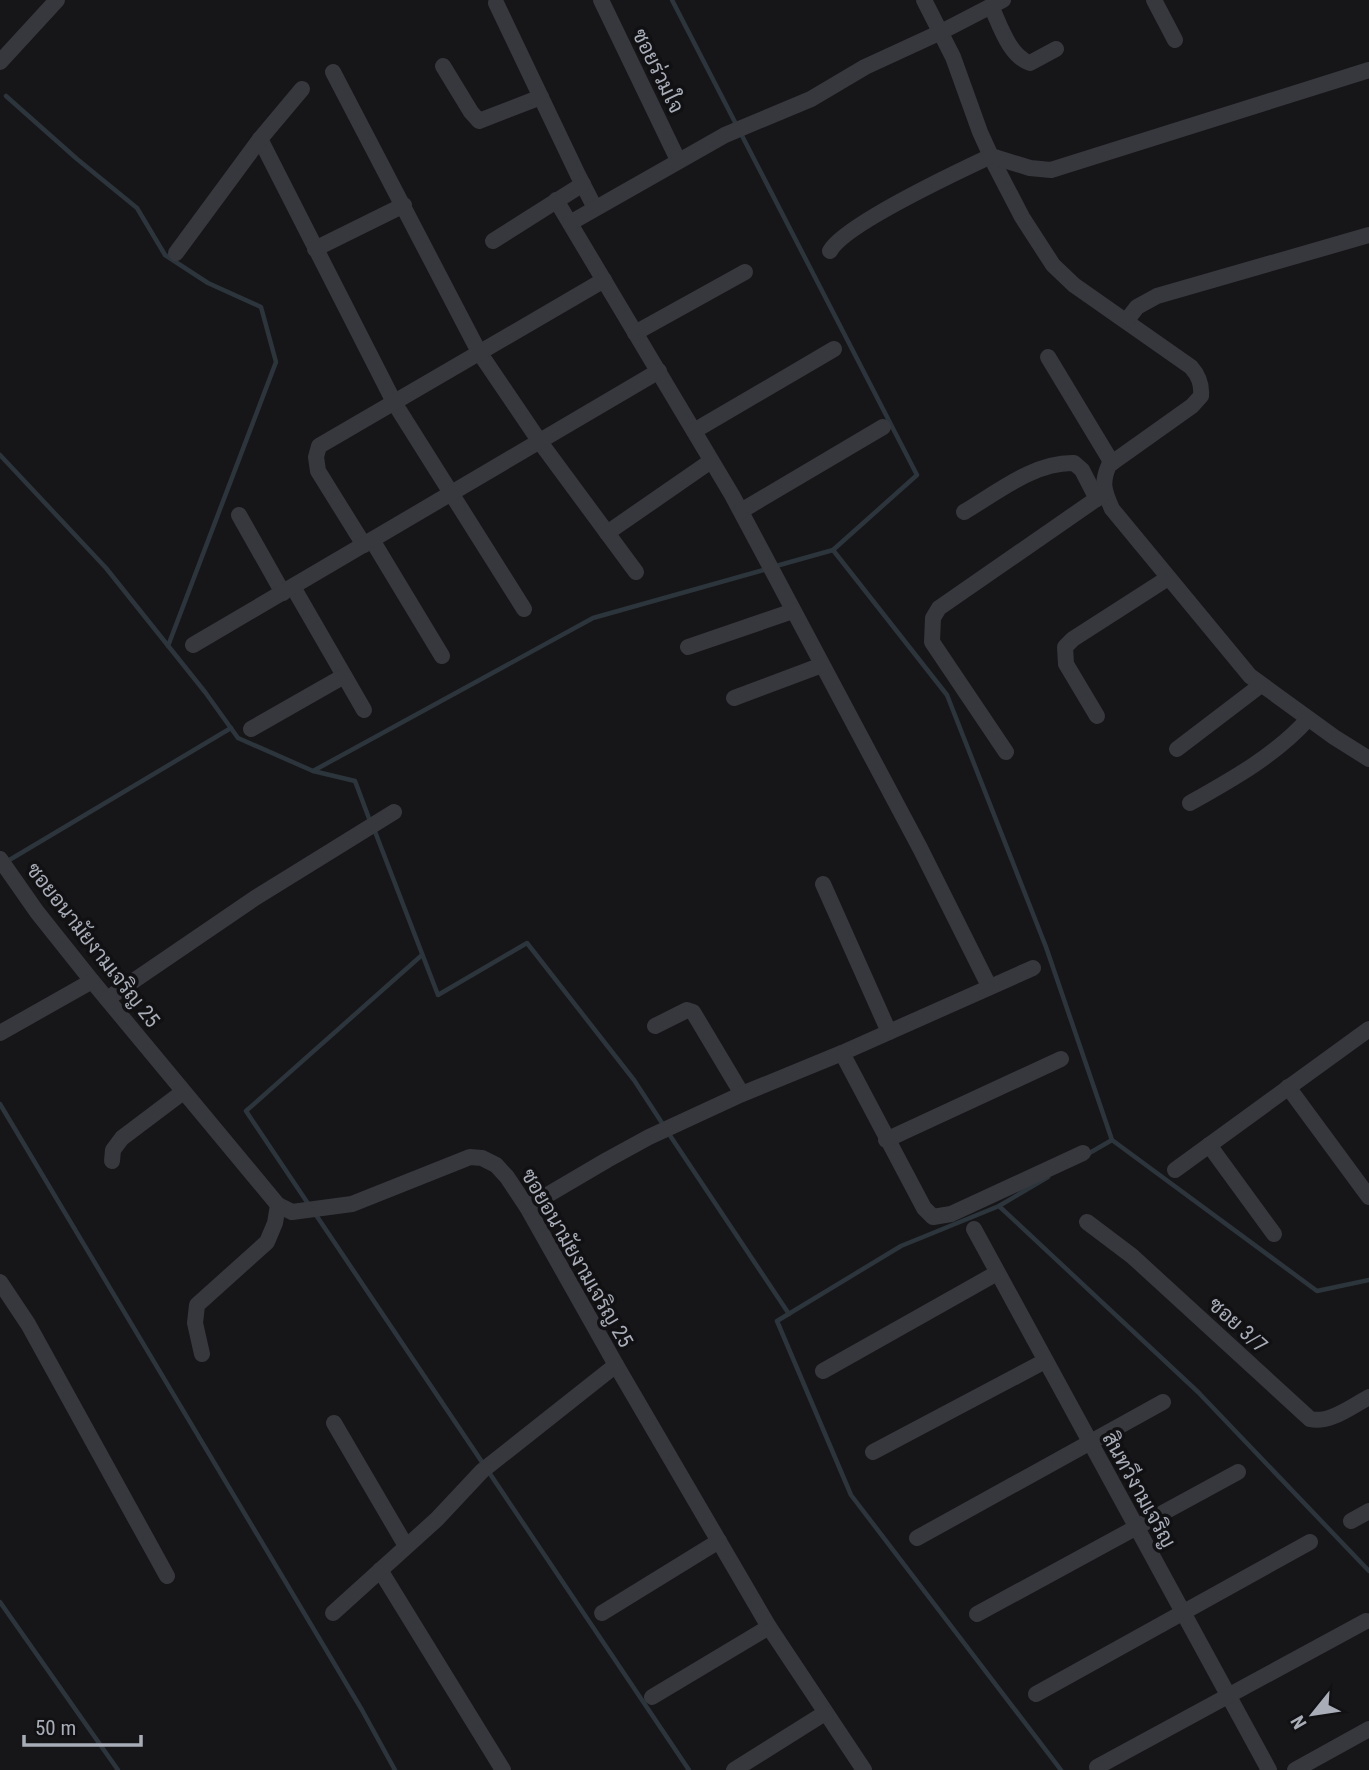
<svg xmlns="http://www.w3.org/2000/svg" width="1369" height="1770" font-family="'Roboto Condensed',Sarabun,sans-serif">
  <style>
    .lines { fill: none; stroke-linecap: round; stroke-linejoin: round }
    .stream { stroke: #2c353c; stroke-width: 4.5 }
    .minor { stroke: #37383d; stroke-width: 16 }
    .labels { text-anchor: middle; stroke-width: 7; stroke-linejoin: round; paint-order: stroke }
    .street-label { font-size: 21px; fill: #a8adb8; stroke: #111113 }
  </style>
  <rect width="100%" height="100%" fill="#161618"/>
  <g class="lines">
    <g class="stream">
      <polyline points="672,0 917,475 833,550 776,566"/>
      <polyline points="6,96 77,159 137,208 165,255 208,283 261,307 276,362 168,646"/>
      <polyline points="0,455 106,568 205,692 238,738 313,771"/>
      <polyline points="833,550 947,695 1046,947 1112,1140 1317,1291 1369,1280"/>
      <polyline points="370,821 355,781 313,771 593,618 767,569"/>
      <polyline points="374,829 438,995 527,943 634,1080 664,1126"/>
      <polyline points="6,862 231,728"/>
      <polyline points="0,1104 362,1710 395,1770"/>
      <polyline points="669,1134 789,1314"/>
      <polyline points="1086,1155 1112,1140"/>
      <polyline points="1048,1177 999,1206 901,1246 777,1321 851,1495 1061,1770"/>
      <polyline points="309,1205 246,1111 422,955"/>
      <polyline points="999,1206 1198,1392 1369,1571"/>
      <polyline points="314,1212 689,1770"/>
      <polyline points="0,1602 118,1770"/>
    </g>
    <g class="minor">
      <polyline points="601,0 678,160"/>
      <path d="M924,0L953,57L980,132L995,165L1022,217L1053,265L1074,285L1191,367C1199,376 1202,384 1201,396L1192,406L1109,465C1101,483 1104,491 1112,509L1250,676L1334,737L1369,759"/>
      <polyline points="1154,0 1175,40"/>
      <polyline points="496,3 578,175 595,208"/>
      <path d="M991,6C1000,25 1009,56 1030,63L1056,49"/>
      <polyline points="0,62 57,0"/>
      <polyline points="443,66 471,112 479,121 541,97"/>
      <polyline points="333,72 479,352 540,442 636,572"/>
      <polyline points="260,139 395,404 524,609"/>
      <polyline points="556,200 732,495 920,848 989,986"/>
      <polyline points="570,223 725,135 811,99 865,67 941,32 1003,0"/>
      <polyline points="493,241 583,184"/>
      <polyline points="315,249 404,205"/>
      <path d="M830,251C844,225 959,171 991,156L1030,168L1051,170L1369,70"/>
      <polyline points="176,253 260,139 302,89"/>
      <polyline points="1127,320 1137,307 1157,296 1369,235"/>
      <polyline points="635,333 745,272"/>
      <polyline points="1048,357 1112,463"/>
      <polyline points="694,431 834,349"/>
      <polyline points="741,511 883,427"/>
      <path d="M964,512C998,492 1034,462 1074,463L1082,470L1097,499"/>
      <polyline points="239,515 283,593"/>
      <polyline points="607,533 711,461"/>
      <polyline points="372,540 442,656"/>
      <polyline points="364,545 318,471 316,457 319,446 604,280"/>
      <polyline points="293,587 364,710"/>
      <polyline points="193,645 659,371"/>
      <polyline points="688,647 793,611"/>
      <polyline points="734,698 822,665"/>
      <polyline points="1097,716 1066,664 1065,647 1073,639 1168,578"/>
      <polyline points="251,729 344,676"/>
      <polyline points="1177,749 1261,685"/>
      <polyline points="1006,752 932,642 933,618 939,608 1105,493"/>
      <path d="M1190,803C1231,780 1276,755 1308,719"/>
      <polyline points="0,859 37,912 92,981 278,1205 292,1212 352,1204 470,1157 482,1158 496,1165 507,1177 527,1207 616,1365 769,1627 864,1770"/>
      <polyline points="823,884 889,1032"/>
      <polyline points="107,999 255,898 394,812"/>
      <polyline points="655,1026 687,1010 693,1012 742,1094"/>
      <polyline points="0,1033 92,981"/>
      <polyline points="842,1053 924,1208 933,1217 951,1214 1083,1153"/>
      <polyline points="1288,1087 1369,1197"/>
      <polyline points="886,1140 1061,1059"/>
      <polyline points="1209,1145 1274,1234"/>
      <polyline points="112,1161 113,1150 122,1138 183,1092"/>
      <polyline points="1175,1170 1369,1029"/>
      <polyline points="527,1207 607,1160 649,1137 742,1094 842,1053 1033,968"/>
      <path d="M1087,1222L1132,1256L1310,1419C1329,1424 1352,1406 1369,1397"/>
      <polyline points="974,1229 1269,1770"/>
      <polyline points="0,1282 28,1324 167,1576"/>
      <polyline points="202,1354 195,1323 197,1305 267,1242 275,1223 278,1205"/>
      <polyline points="823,1371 997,1273"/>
      <polyline points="334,1423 406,1546"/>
      <polyline points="873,1452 1045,1361"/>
      <polyline points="1351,1521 1369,1511"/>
      <polyline points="917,1538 1163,1402"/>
      <polyline points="380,1570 503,1770"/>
      <polyline points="333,1613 437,1519 482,1471 616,1365"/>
      <polyline points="602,1613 719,1541"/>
      <polyline points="977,1614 1238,1472"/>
      <polyline points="1036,1694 1310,1542"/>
      <polyline points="652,1697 769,1627"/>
      <polyline points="1097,1767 1366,1621"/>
      <polyline points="734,1770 825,1713"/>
      <polyline points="1295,1770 1369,1729"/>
    </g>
  </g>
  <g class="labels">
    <g class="street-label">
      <text transform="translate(658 71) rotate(64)" y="7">ซอยร่วมใจ</text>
      <text transform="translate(93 945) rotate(52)" y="7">ซอยอนามัยงามเจริญ 25</text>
      <text transform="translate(577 1258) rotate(60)" y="7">ซอยอนามัยงามเจริญ 25</text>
      <text transform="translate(1238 1325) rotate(42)" y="7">ซอย 3/7</text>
      <text transform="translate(1139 1490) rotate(61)" y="7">สินทวีงามเจริญ</text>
    </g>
  </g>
  <g transform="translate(1313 1714) rotate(240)" stroke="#111113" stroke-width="5" paint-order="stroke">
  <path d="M0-5L12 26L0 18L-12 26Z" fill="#a8adb8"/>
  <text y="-10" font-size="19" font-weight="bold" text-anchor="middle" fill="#a8adb8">N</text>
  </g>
  <path d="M24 1735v10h117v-10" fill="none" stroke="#a8adb8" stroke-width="3.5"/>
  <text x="35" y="1735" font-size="21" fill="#a8adb8" stroke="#111113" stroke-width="5" paint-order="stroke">50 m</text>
</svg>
